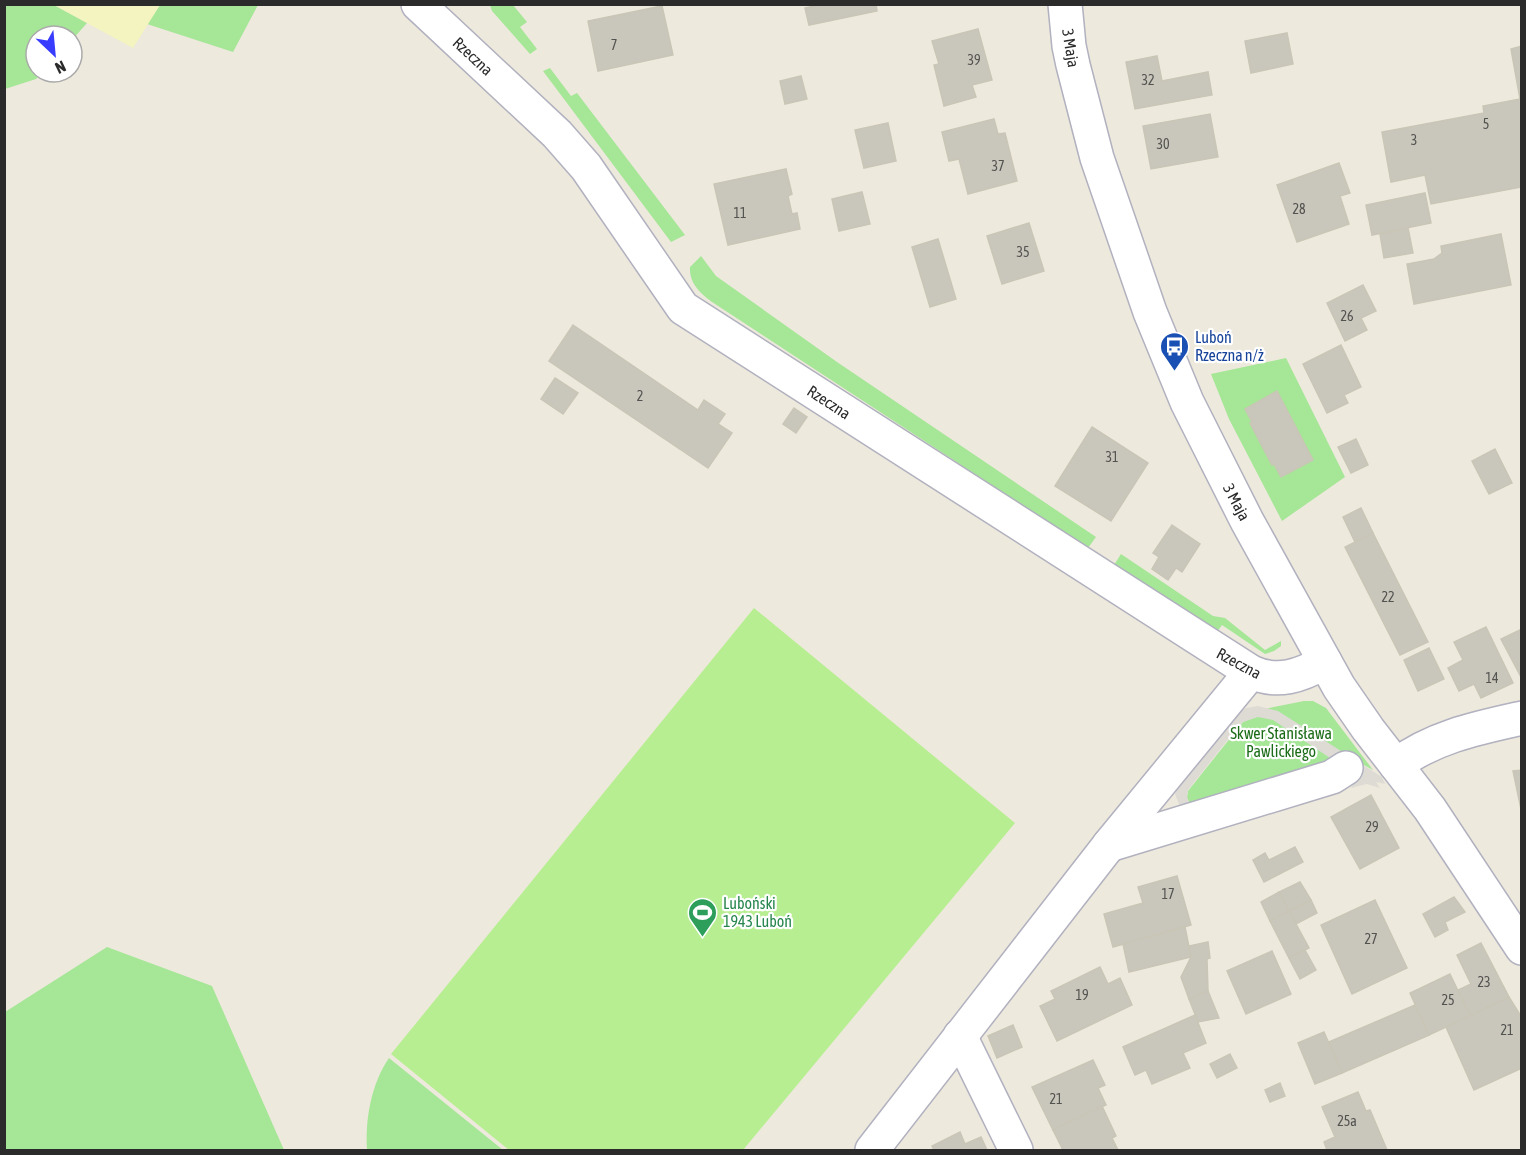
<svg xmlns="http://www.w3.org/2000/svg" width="1526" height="1155" font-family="'Asap Condensed',sans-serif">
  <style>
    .green { fill: #a5e697 }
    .sand { fill: #f3f4bf }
    .pitch { fill: #b8ee92 }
    .plaza { fill: #dddbd4 }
    .building { fill: #c9c6bc; stroke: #c9c6b6; stroke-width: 1.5 }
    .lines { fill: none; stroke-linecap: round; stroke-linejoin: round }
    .street-casing { stroke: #b1b1bf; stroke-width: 36 }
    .street { stroke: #fff; stroke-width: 33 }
    .labels { text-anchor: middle; stroke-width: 4.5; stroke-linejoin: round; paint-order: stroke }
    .number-label { font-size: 14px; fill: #52524f }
    .street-label { font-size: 16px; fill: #2b2b2b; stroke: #fff }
    .transit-label { font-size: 16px; fill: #164399; stroke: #fff; text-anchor: start }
    .park-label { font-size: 16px; fill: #1b6c17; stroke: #fff }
    .leisure-label { font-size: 16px; fill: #27864d; stroke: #fff; text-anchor: start }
  </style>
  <rect width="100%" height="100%" fill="#eee9dd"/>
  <g class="green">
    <polygon points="5,5 54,5 87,23 72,40 72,36 36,36 36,72 43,72 36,79 5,89"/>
    <polygon points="160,5 258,5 233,52 147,24"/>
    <polygon points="490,5 513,5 527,22 520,27 537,49 530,54 492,11"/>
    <polygon points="550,68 571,96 577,93 685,235 671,242 543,71"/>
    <path d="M701,256L716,276L837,362L1096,537L1088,548L712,302C700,293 689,283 690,267Z"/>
    <polygon points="1286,358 1345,477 1282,521 1229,419 1211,374"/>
    <polygon points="1121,554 1213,616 1225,618 1265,650 1281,641 1281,646 1274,651 1265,654 1222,625 1217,632 1114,565"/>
    <polygon points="1304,701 1313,701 1326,708 1373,770 1342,753 1336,762 1191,806 1187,798 1188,791 1243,722 1269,708"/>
    <polygon points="107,947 212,986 284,1150 5,1150 5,1012"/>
    <path d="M389,1058L503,1150H367C365,1120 371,1084 389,1058Z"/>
  </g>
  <polygon class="sand" points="54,5 160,5 133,48"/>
  <polygon class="pitch" points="754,608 1015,823 743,1150 509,1150 391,1054"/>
  <polygon class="plaza" points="1258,706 1278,711 1382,777 1385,784 1376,782 1380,788 1367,784 1351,788 1355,781 1336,762 1273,720 1258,717 1243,722 1237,728 1188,790 1187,797 1191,806 1181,809 1175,794 1178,786 1238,713 1246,708"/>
  <g class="building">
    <polygon points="822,4 876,4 877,11 809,25 805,8"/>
    <polygon points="662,6 673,55 598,71 588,21"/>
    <polygon points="978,29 992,80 972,85 976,97 944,106 934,65 939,64 932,41"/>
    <polygon points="1287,33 1293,64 1251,73 1245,41"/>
    <polygon points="1522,46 1522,187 1431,204 1425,175 1391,182 1382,132 1484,113 1483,106 1520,99 1511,49"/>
    <polygon points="1157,56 1162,81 1208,72 1212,95 1135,109 1126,62"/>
    <polygon points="801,76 807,99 785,104 780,81"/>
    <polygon points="1210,114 1218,157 1151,169 1143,126"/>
    <polygon points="994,119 998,134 1005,133 1017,181 968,194 959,159 949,161 942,132"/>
    <polygon points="888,123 896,161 864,168 855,130"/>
    <polygon points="1339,163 1350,193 1340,196 1349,224 1297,242 1277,185"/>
    <polygon points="786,169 792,194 788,196 792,214 797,213 800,229 728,245 714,184"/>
    <polygon points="862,192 870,224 839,231 832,199"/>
    <polygon points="1425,193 1431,223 1372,235 1366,205"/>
    <polygon points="1029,223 1044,271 1002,284 987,236"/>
    <polygon points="1408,228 1413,253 1384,258 1380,234"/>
    <polygon points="1501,234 1511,285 1414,304 1407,264 1434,259 1442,253 1441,246"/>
    <polygon points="938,239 956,299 930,307 912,247"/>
    <polygon points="1363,285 1376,311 1361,318 1367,330 1345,341 1327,303"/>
    <polygon points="573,325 698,410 704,400 725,414 718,424 732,433 708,468 549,361"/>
    <polygon points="1341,345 1361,387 1344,395 1348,403 1327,413 1303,364"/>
    <polygon points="555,378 578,393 563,414 541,399"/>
    <polygon points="1277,391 1313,460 1281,477 1274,464 1272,465 1250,423 1252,422 1245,409"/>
    <polygon points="794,408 807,417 796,433 783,424"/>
    <polygon points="1092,427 1148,463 1111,521 1055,486"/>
    <polygon points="1356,439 1368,465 1351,473 1338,447"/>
    <polygon points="1495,449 1512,483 1489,494 1472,461"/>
    <polygon points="1361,508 1373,533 1355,542 1343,517"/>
    <polygon points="1172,525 1200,544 1182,572 1176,568 1168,580 1152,569 1159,557 1153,553"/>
    <polygon points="1373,533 1428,642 1400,655 1345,547"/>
    <polygon points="1486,627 1513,683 1481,698 1474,684 1459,691 1448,668 1463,660 1454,642"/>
    <polygon points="1522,629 1522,679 1501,639"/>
    <polygon points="1429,648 1444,679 1418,691 1404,660"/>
    <polygon points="1522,770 1522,814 1513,771"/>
    <polygon points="1371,795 1399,848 1360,869 1331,817"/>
    <polygon points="1295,847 1303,862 1264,882 1253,860 1265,853 1269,860"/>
    <polygon points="1177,876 1191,925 1113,947 1104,914 1143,903 1138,887"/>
    <polygon points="1300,882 1311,900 1289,911 1279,892"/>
    <polygon points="1279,892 1289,911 1270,921 1261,902"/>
    <polygon points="1454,897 1465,912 1445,922 1448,930 1435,937 1423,914"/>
    <polygon points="1311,900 1317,913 1296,924 1289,911"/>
    <polygon points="1375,900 1407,968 1352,994 1321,925"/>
    <polygon points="1289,911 1309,948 1289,958 1270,921"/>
    <polygon points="1185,927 1191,957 1129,972 1123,944"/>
    <polygon points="1208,942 1210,958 1207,959 1208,991 1189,999 1181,977 1191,957 1189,946"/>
    <polygon points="1481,943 1509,997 1470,1016 1458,990 1471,984 1457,955"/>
    <polygon points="1305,950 1316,970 1300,979 1289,958"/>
    <polygon points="1272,951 1291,994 1246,1014 1227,971"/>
    <polygon points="1100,967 1108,984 1120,978 1132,1005 1057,1041 1040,1006 1055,999 1051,991"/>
    <polygon points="1450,974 1470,1016 1429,1035 1410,993"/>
    <polygon points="1208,991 1219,1018 1198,1022 1189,999"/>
    <polygon points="1509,997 1522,1018 1522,1068 1474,1090 1446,1027"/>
    <polygon points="1415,1005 1429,1035 1342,1073 1329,1042"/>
    <polygon points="1195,1015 1206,1043 1183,1053 1190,1068 1152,1084 1146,1070 1135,1075 1123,1047"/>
    <polygon points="1013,1025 1022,1047 997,1058 988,1036"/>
    <polygon points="1324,1032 1342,1073 1315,1084 1298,1043"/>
    <polygon points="1230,1054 1237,1068 1217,1078 1210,1064"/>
    <polygon points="1093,1060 1105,1085 1098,1088 1106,1105 1053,1130 1032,1087"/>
    <polygon points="1280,1083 1285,1096 1270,1102 1265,1090"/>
    <polygon points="1358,1092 1366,1111 1370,1110 1387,1150 1327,1150 1324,1142 1335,1137 1322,1107"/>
    <polygon points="1102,1106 1116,1136 1112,1138 1118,1150 1063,1150 1053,1130"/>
    <polygon points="960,1132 965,1144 981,1137 987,1150 934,1150 932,1146"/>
  </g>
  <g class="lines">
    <defs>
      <g id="street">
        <path d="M418,4L557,134L586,167L683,308L1251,672C1278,684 1300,676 1325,662"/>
        <polyline points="1065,4 1069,46 1073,65 1097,158 1150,312 1187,402 1247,521 1339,687 1368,729 1430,809 1522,948"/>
        <path d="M1396,765C1433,737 1477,728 1522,718"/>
        <polyline points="1109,845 1332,777 1346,768"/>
        <polyline points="960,1036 1016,1150"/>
        <polyline points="872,1150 1109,845 1251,672"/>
      </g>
    </defs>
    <use href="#street" class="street-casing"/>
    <use href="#street" class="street"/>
  </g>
  <defs>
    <symbol id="bus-pin" viewBox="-11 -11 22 30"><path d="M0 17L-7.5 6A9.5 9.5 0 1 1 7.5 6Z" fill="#1a4fb4" stroke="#fff"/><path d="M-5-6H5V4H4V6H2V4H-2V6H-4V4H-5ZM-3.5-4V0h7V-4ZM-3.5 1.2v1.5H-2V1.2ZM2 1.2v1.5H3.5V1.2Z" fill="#fff"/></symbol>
    <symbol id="stadium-pin" viewBox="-11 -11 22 30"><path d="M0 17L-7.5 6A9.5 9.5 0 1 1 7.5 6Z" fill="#2e9e5b" stroke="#fff"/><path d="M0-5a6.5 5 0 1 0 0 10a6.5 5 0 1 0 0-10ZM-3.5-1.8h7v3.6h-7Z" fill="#fff"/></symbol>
  </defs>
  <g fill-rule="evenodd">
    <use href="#bus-pin" x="1158" y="330" width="33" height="45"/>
    <use href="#stadium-pin" x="686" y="896" width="33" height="45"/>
  </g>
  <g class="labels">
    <g class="number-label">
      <text x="614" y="50">7</text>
      <text x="974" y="65">39</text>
      <text x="1148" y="85">32</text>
      <text x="1486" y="129">5</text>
      <text x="1414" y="145">3</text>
      <text x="1163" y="149">30</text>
      <text x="998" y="171">37</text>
      <text x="1299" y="214">28</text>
      <text x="740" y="218">11</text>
      <text x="1023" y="257">35</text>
      <text x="1347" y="321">26</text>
      <text x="640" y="401">2</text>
      <text x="1112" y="462">31</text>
      <text x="1388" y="602">22</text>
      <text x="1492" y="683">14</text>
      <text x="1372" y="832">29</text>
      <text x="1168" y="899">17</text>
      <text x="1371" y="944">27</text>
      <text x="1484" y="987">23</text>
      <text x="1082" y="1000">19</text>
      <text x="1448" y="1005">25</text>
      <text x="1507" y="1035">21</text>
      <text x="1056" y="1104">21</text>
      <text x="1347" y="1126">25a</text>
    </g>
    <g class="street-label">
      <text transform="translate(1071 48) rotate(81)" y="6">3 Maja</text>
      <text transform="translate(473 56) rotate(43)" y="6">Rzeczna</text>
      <text transform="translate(829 402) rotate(33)" y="6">Rzeczna</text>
      <text transform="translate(1237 502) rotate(62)" y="6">3 Maja</text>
      <text transform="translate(1239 663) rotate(28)" y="6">Rzeczna</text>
    </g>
    <g class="transit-label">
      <text x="1195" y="343">Luboń<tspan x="1195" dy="18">Rzeczna n/ż</tspan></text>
    </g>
    <g class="park-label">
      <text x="1281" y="739">Skwer Stanisława<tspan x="1281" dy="18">Pawlickiego</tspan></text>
    </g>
    <g class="leisure-label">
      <text x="723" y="909">Luboński<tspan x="723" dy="18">1943 Luboń</tspan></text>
    </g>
  </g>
  <rect width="1526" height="1155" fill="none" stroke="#2b2b2b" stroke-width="12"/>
  <g transform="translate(54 54) rotate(154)"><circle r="28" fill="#ffffff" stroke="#aaaaaa" stroke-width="1.5"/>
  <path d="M0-4.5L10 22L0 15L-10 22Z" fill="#383cff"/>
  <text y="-9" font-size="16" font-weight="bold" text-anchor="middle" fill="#2b2b2b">N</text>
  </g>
</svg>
